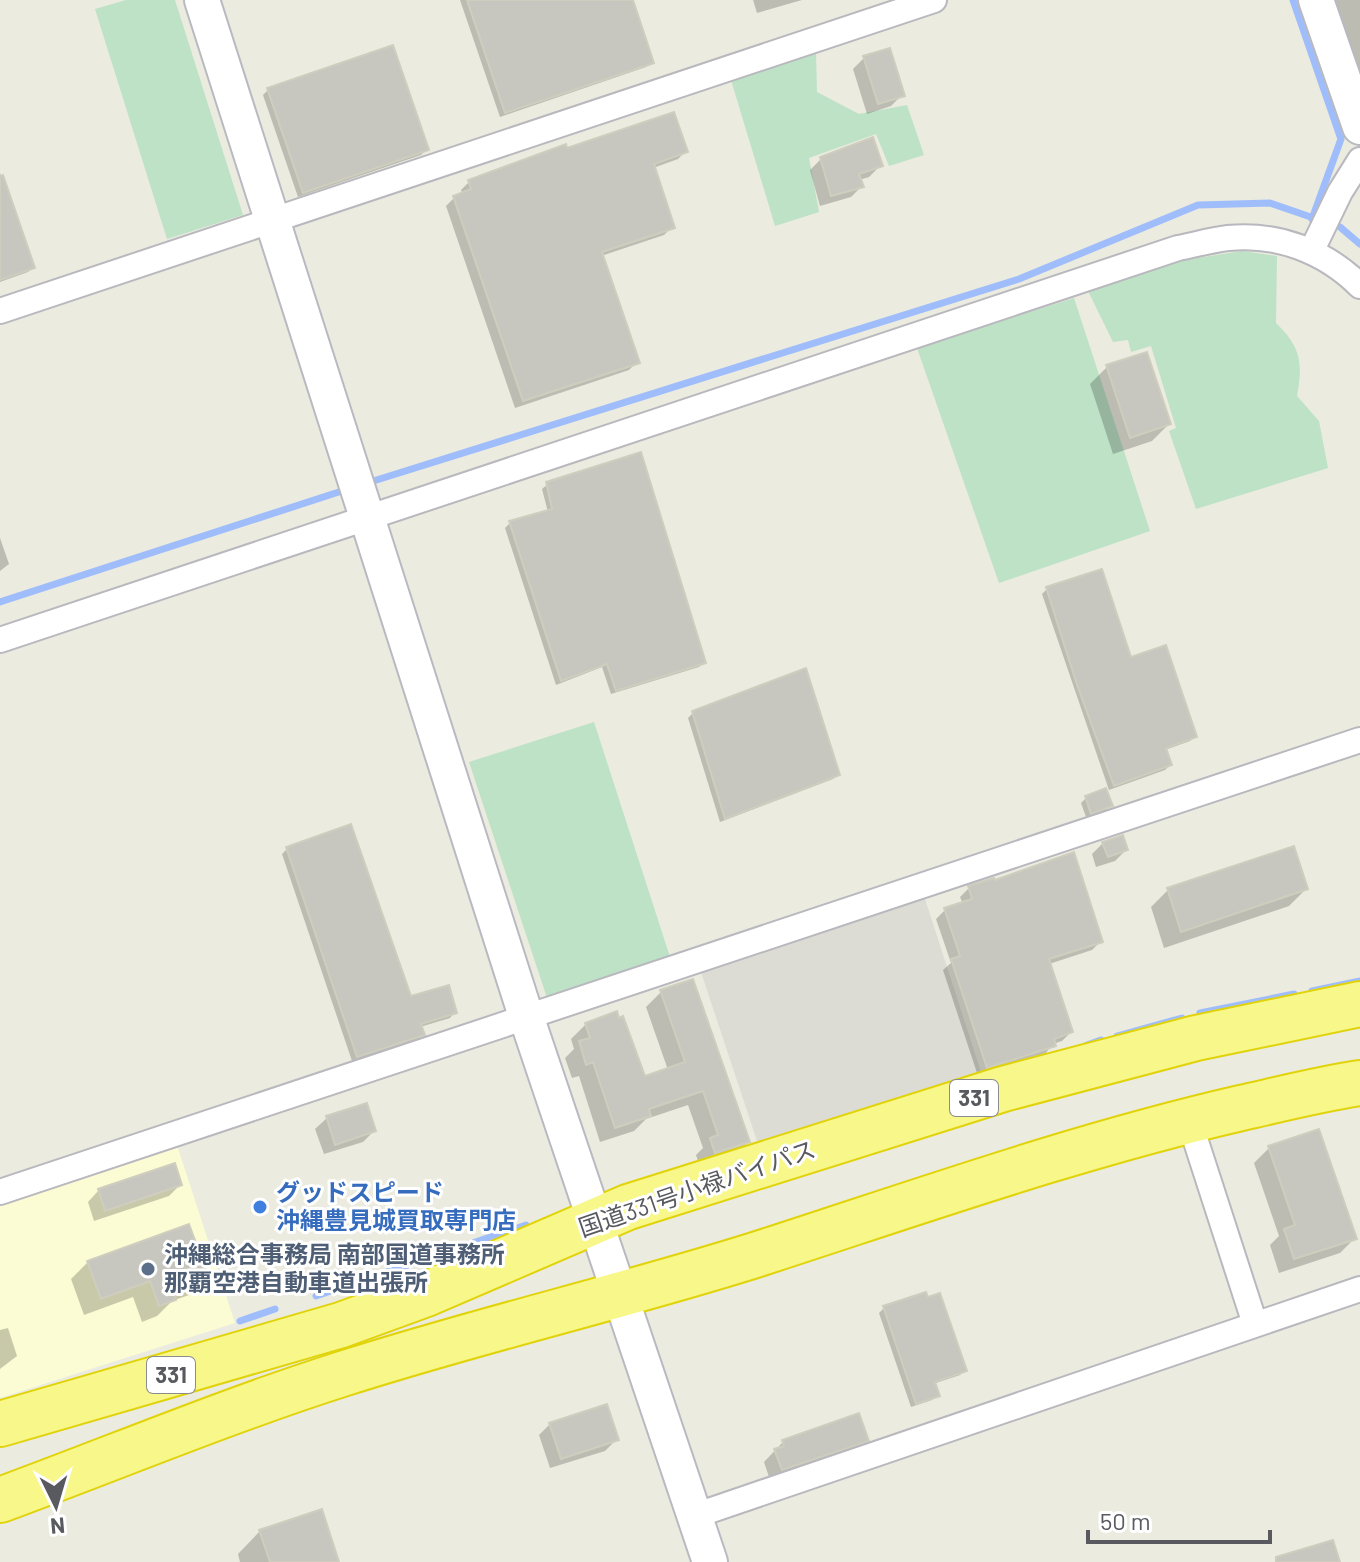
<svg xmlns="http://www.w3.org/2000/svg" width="1360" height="1562" font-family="Barlow,'Noto Sans JP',sans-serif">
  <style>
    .commercial { fill: #fbfcd4 }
    .industrial { fill: #dcdcd4 }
    .green { fill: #bde2c6 }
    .shadow { fill: #0003 }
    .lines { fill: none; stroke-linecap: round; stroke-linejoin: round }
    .stream { stroke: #a0bdfb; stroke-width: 7 }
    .building { fill: #c8c7bf; stroke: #cfcebe; stroke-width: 2 }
    .street-casing { stroke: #b8b8be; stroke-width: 28 }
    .secondary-casing { stroke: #b9bac1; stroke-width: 38 }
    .highway-casing { stroke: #e1d30a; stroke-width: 48 }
    .street { stroke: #fff; stroke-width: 24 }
    .secondary { stroke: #fff; stroke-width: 34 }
    .highway { stroke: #f8f78a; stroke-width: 44 }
    .shop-dot { fill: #3f7fe0; stroke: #fff; stroke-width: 3 }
    .service-dot { fill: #5c6f8a; stroke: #fff; stroke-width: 3 }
    .labels { text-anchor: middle; stroke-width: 6; stroke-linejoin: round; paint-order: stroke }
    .shield { fill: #fff; stroke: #8b8c90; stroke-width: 2 }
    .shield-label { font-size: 22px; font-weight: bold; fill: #595a60 }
    .street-label { font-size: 24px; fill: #595a60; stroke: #fff }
    .shop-label { font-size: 24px; font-weight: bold; fill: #366cbe; stroke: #fff; text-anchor: start }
    .service-label { font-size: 24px; font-weight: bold; fill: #4e5e75; stroke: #fff; text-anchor: start }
  </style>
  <rect width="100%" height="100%" fill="#ebebe0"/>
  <polygon class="commercial" points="177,1145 235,1323 0,1398 0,1206"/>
  <polygon class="industrial" points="924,896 982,1075 759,1147 700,969"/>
  <g class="green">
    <polygon points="126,0 175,0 243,215 167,239 95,9"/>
    <polygon points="816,52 817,92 859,114 907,105 924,155 889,166 876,134 809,158 819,212 775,226 731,80"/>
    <path d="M1242,251L1277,256L1276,323C1301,347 1303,363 1297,396L1319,421L1328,468L1196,509L1169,431L1176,428L1151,346L1131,352L1128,340L1113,342L1088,291L1178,261Z"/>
    <polygon points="1074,298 1150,531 999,583 917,348"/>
    <polygon points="594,722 670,957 547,998 469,762"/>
  </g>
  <g class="shadow">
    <polygon points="460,0 631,0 652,62 646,67 500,117"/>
    <polygon points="753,0 802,0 757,13"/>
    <polygon points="1333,0 1360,0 1360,82"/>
    <polygon points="864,58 902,95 891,106 867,114 853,69"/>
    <polygon points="268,90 426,150 421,155 298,197 263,95"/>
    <polygon points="566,150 686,151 678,159 653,168 672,227 664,235 601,256 637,362 629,370 515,408 446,206 454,198 463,195 461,190 469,182"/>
    <polygon points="821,159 881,165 869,177 859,180 862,186 851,197 820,206 810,170"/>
    <polygon points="0,173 33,267 28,272 0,282"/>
    <polygon points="1107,367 1169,424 1152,441 1113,454 1090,384"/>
    <polygon points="548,484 704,662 699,667 611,694 602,667 556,685 505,528 510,523 548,512 542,489"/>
    <polygon points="0,538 9,564 0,571"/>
    <polygon points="1047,589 1130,660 1195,736 1190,741 1165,750 1170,765 1165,770 1109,790 1042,594"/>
    <polygon points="693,713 838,774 833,779 720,822 688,718"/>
    <polygon points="1086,798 1110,806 1105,811 1086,817 1081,803"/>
    <polygon points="1103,843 1126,850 1115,861 1096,867 1092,854"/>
    <polygon points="287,849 410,999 455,1012 450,1018 420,1027 423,1034 417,1040 352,1061 282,854"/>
    <polygon points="969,888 1101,941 1092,950 1049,964 1071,1032 1062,1041 1053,1044 1045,1054 978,1076 943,970 951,963 936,919 945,910 963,904 960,897"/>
    <polygon points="1306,889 1289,906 1164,948 1151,907 1168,890"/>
    <polygon points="661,992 748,1142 733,1157 700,1167 696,1155 703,1148 688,1105 646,1119 634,1131 600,1142 579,1076 572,1078 565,1058 574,1049 571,1039 586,1024 644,1078 668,1070 646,1007"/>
    <polygon points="366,1106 374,1131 363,1142 324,1154 315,1129 327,1118"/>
    <polygon points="1269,1148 1355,1238 1340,1253 1279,1273 1270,1245 1279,1236 1254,1163"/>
    <polygon points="180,1185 169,1196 94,1221 88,1202 99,1190"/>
    <polygon points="88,1262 206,1278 189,1295 172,1301 157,1316 142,1322 133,1297 84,1315 71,1279"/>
    <polygon points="884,1308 965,1370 960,1375 933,1384 937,1395 932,1400 911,1407 879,1313"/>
    <polygon points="8,1328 17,1356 0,1369 0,1330"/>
    <polygon points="550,1424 616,1440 605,1451 550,1468 539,1435"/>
    <polygon points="866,1440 855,1451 770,1480 764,1462 783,1442"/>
    <polygon points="260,1531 337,1562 240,1562 238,1554"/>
  </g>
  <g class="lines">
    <g class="stream">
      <polyline points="1293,0 1341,139 1312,219"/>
      <polyline points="367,483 1019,279 1198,205 1270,203 1340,227 1360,244"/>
      <polyline points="0,602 348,489"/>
      <polyline points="1312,991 1360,981"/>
      <polyline points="1200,1013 1294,994"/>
      <polyline points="1117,1036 1182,1018"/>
      <polyline points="1087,1045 1101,1040"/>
      <polyline points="316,1296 526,1225"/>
      <polyline points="240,1321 275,1309"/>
    </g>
  </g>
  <g class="building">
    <polygon points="467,0 633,0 654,63 505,113"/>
    <polygon points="393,45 429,150 303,193 267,88"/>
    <polygon points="890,48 905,96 878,104 863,56"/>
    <polygon points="674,112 688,152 654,164 675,228 602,252 640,363 523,401 453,196 471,189 468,180 566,144 567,148"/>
    <polygon points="873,137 883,166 859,174 864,187 831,196 820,157"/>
    <polygon points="3,175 35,268 0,280 0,176"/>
    <polygon points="1147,352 1171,424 1130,438 1106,365"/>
    <polygon points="641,452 706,663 616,691 607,664 561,681 509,521 552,509 546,482"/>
    <polygon points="1102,569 1131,657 1166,645 1197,737 1166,748 1172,765 1114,786 1076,682 1046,587"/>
    <polygon points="806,668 840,775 725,819 692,711"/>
    <polygon points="1106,788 1113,806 1091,814 1085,796"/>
    <polygon points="351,824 411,996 449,985 457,1013 421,1024 425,1035 357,1057 286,847"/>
    <polygon points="1123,835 1128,850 1108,857 1102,842"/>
    <polygon points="1294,846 1308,889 1181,932 1167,888"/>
    <polygon points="1074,852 1103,942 1049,959 1073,1032 1054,1039 1056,1046 987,1068 951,959 960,956 944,908 972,899 968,886 994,878 995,880"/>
    <polygon points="693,979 750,1142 715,1153 710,1138 718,1135 703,1091 649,1109 651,1116 615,1128 593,1062 586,1065 579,1041 590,1038 585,1023 617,1011 619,1018 623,1016 645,1076 685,1062 660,990"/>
    <polygon points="367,1103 376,1131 335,1145 326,1116"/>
    <polygon points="1319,1129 1357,1239 1294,1259 1284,1229 1295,1225 1268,1146"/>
    <polygon points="175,1163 182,1185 105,1211 98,1189"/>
    <polygon points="189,1224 209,1278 173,1291 176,1300 159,1306 150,1281 101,1299 87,1261"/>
    <polygon points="926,1292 928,1297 940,1293 967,1371 935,1382 940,1396 916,1404 883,1306"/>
    <polygon points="607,1404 619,1440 561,1459 549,1423"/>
    <polygon points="859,1413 869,1441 782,1470 774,1449 784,1446 782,1440"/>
    <polygon points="322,1509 339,1562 270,1562 259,1530"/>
    <polygon points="1333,1540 1340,1562 1276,1562 1276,1557"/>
  </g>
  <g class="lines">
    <defs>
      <g id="street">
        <polyline points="1312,250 1340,192 1360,160"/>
        <polyline points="0,311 934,0"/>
        <path d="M0,640L1178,248C1194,245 1211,240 1228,238C1277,233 1325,251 1360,286"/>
        <polyline points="1189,1120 1255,1324"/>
        <polyline points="0,1192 1360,740"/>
        <polyline points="694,1516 1360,1289"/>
      </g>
      <g id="secondary">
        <polyline points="202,0 526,1016 710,1562"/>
        <polyline points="1316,0 1360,127"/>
      </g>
      <g id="highway">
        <polyline points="0,1424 341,1325 426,1294 628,1207 1003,1089 1196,1038 1360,1004"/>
        <path d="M0,1500C114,1458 226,1411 342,1374C479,1330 618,1298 755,1255C916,1203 1076,1146 1241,1108C1281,1099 1320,1089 1360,1083"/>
      </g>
    </defs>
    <use href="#street" class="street-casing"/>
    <use href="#secondary" class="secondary-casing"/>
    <use href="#highway" class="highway-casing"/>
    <use href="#street" class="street"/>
    <use href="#secondary" class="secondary"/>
    <use href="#highway" class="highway"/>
  </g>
  <circle class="shop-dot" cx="260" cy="1207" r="8"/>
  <circle class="service-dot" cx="148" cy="1269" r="8"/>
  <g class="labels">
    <g class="shield">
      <rect x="950" y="1080" width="48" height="36" rx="6"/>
      <rect x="147" y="1357" width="48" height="36" rx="6"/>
    </g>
    <g class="shield-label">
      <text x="974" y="1106">331</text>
      <text x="171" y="1383">331</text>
    </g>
    <g class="street-label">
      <text transform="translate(697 1189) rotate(-19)" y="8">国道331号小禄バイパス</text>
    </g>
    <g class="shop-label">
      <text x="276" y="1201">グッドスピード<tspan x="276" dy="28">沖縄豊見城買取専門店</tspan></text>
    </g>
    <g class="service-label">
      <text x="164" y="1263">沖縄総合事務局 南部国道事務所<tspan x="164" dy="28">那覇空港自動車道出張所</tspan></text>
    </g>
  </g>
  <g transform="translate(56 1506) rotate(175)" stroke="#ffffff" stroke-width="6" paint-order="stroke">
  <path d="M0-6L14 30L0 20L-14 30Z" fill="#595a60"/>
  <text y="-12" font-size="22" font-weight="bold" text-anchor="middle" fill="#595a60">N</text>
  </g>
  <path d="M1088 1530v12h182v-12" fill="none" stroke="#595a60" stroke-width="4"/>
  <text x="1100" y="1530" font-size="24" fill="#595a60" stroke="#ffffff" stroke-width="6" paint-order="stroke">50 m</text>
</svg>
